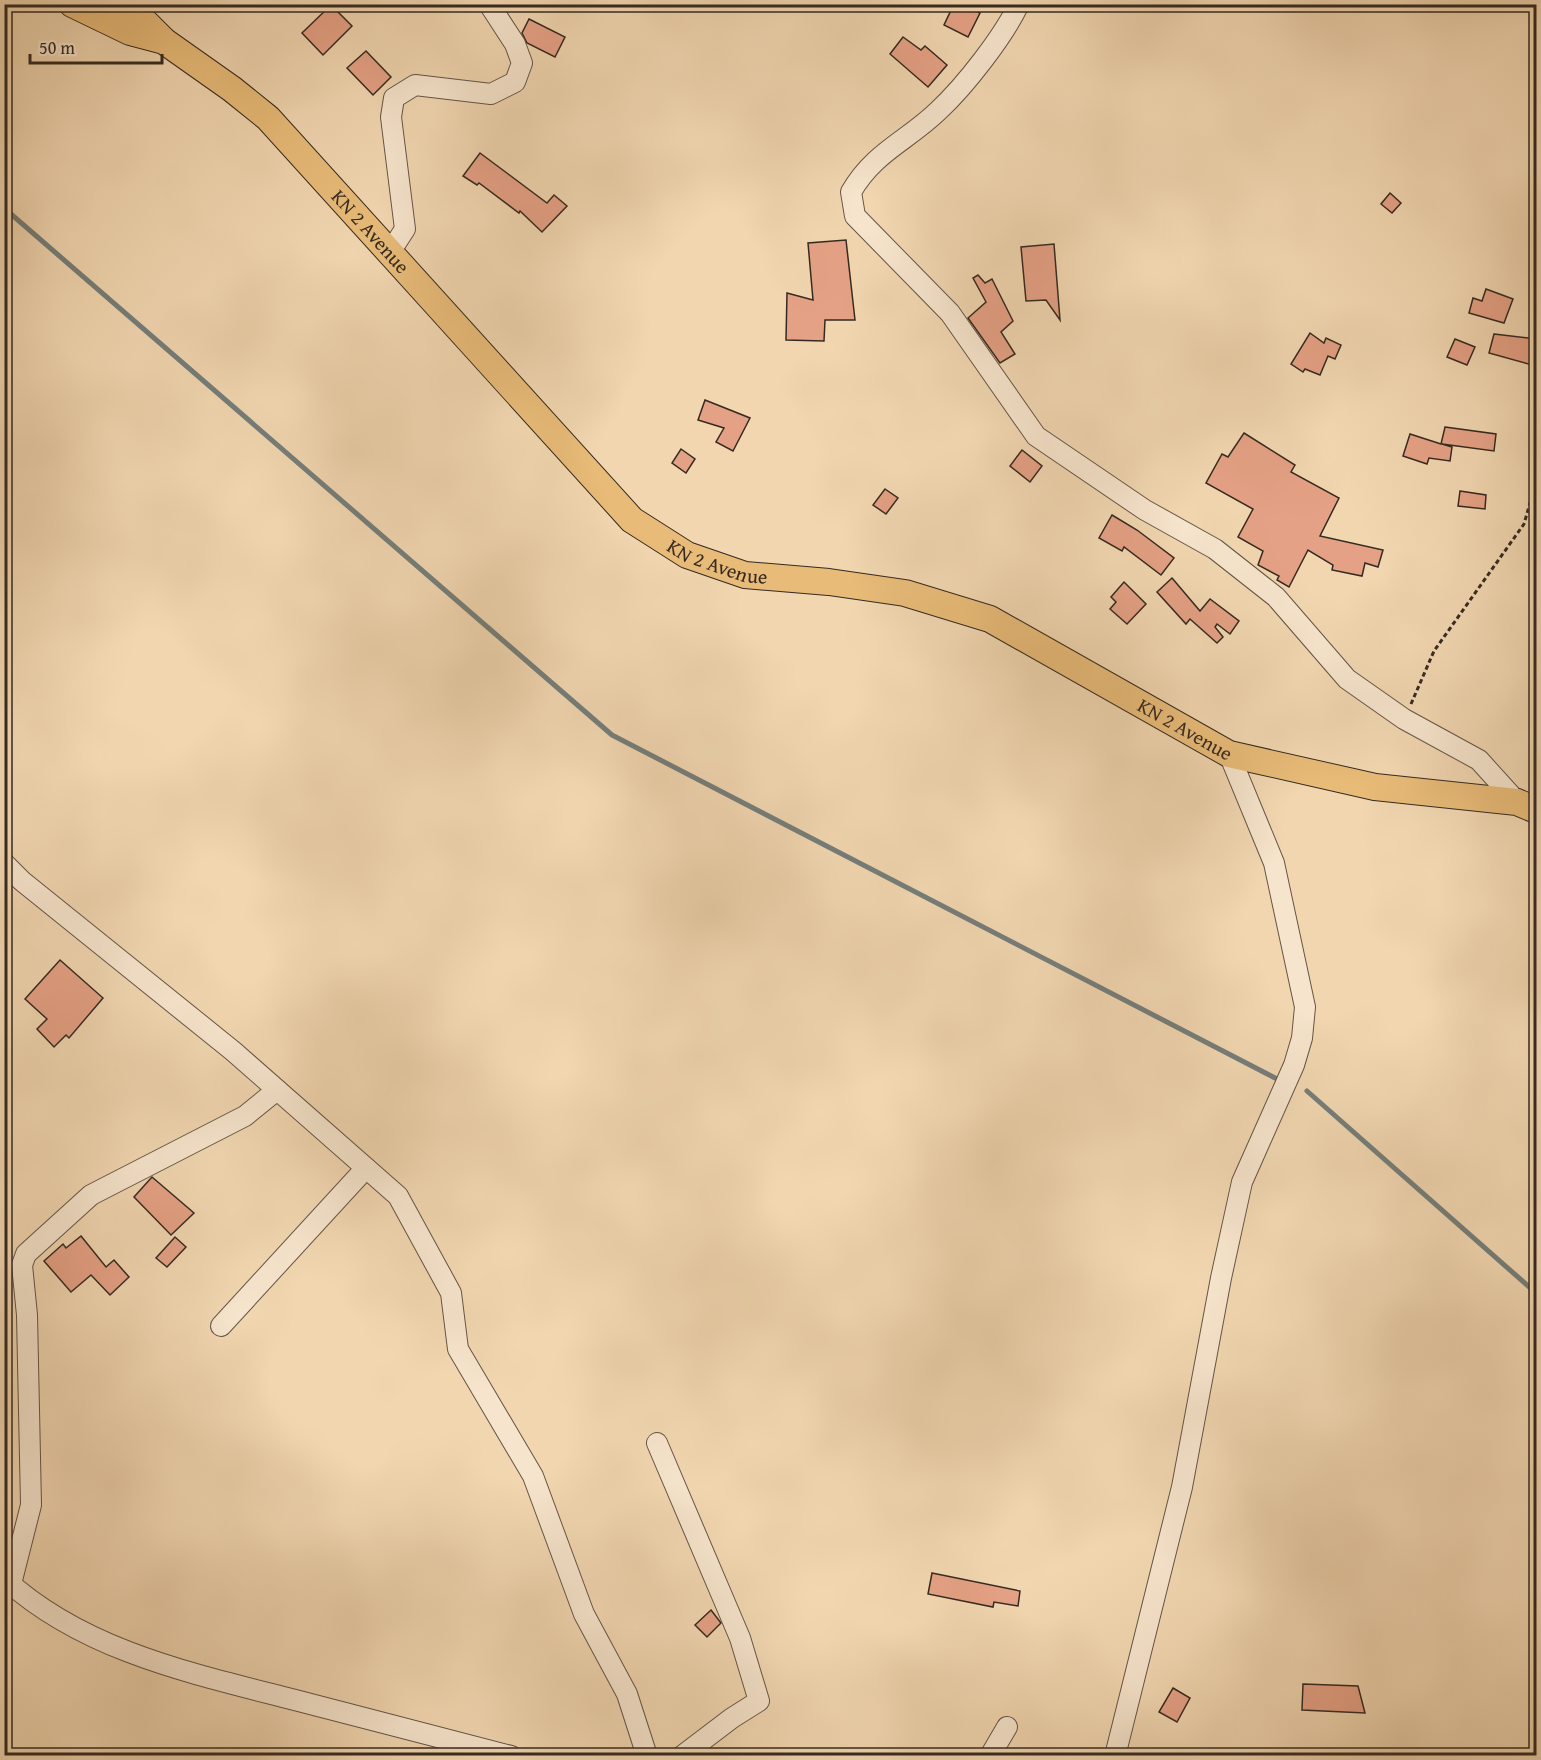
<svg xmlns="http://www.w3.org/2000/svg" width="1541" height="1760" font-family="'Gentium Book Plus',serif">
  <style>
    .lines { fill: none; stroke-linecap: round; stroke-linejoin: round }
    .stream { stroke: #757e7a; stroke-width: 5 }
    .building { fill: #e5a185; stroke: #352a21; stroke-width: 1.5 }
    .minor-casing { stroke: #645545; stroke-width: 22 }
    .major-casing { stroke: #352a21; stroke-width: 28 }
    .path { stroke: #352a21; stroke-width: 3; stroke-dasharray: 4.5 3; stroke-linecap: butt }
    .minor { stroke: #f6e4cc; stroke-width: 20 }
    .major { stroke: #e8bb78; stroke-width: 26 }
    .labels { text-anchor: middle; stroke-width: 4.5; stroke-linejoin: round; paint-order: stroke }
    .street-label { font-size: 20px; fill: #352a21; stroke: #f6e4cc }
  </style>
  <rect width="100%" height="100%" fill="#f1d6b0"/>
  <filter id="stains"><feTurbulence type="fractalNoise" baseFrequency=".00333" numOctaves="4"/><feColorMatrix values="0 0 0 0 .2 0 0 0 0 .09 0 0 0 0 .02 0 0 0 .5 -.17"/></filter>
  <radialGradient id="worn" r=".72"><stop offset=".6" stop-color="#630" stop-opacity="0"/><stop offset="1" stop-color="#630" stop-opacity=".3"/></radialGradient>
  <g class="lines">
    <g class="stream">
      <polyline points="4,208 612,735 1281,1081"/>
      <polyline points="1307,1091 1536,1293"/>
    </g>
  </g>
  <g class="building">
    <polygon points="954,4 963,4 980,13 968,37 944,25"/>
    <polygon points="331,5 352,26 323,55 302,33"/>
    <polygon points="529,19 565,37 555,57 527,43 522,33"/>
    <polygon points="903,37 921,50 925,46 947,65 928,87 890,54"/>
    <polygon points="366,51 391,77 373,95 347,68"/>
    <polygon points="480,153 547,203 554,195 567,206 542,232 520,211 519,213 479,183 477,185 463,176"/>
    <polygon points="1390,193 1401,203 1392,213 1381,204"/>
    <polygon points="846,240 855,320 825,320 824,341 786,340 787,293 813,300 808,243"/>
    <polygon points="1054,244 1060,320 1046,300 1026,301 1021,247"/>
    <polygon points="978,275 985,283 992,279 1013,321 1001,332 1015,354 1000,363 968,318 986,302 973,278"/>
    <polygon points="1486,289 1513,299 1504,323 1469,313 1473,298 1482,301"/>
    <polygon points="1310,333 1324,343 1326,338 1341,345 1335,359 1328,356 1320,375 1305,369 1303,372 1291,364"/>
    <polygon points="1494,334 1536,339 1536,366 1489,353"/>
    <polygon points="1455,339 1475,347 1467,365 1447,357"/>
    <polygon points="705,400 750,418 733,451 716,442 724,428 698,420"/>
    <polygon points="1445,427 1496,434 1494,451 1442,444 1452,447 1450,461 1429,458 1427,464 1403,456 1410,434 1441,444"/>
    <polygon points="1244,433 1295,465 1291,472 1339,498 1320,536 1383,550 1378,567 1365,563 1362,576 1332,570 1333,565 1308,550 1289,587 1277,580 1279,576 1258,565 1263,551 1238,537 1253,509 1206,483 1222,454 1228,457"/>
    <polygon points="681,449 695,459 686,473 672,463"/>
    <polygon points="1022,450 1042,466 1030,482 1010,466"/>
    <polygon points="885,489 898,498 886,514 873,505"/>
    <polygon points="1460,491 1486,495 1485,509 1458,506"/>
    <polygon points="1112,515 1137,530 1174,558 1161,575 1124,547 1122,551 1099,538"/>
    <polygon points="1172,578 1200,611 1210,599 1239,621 1230,634 1217,624 1215,627 1223,637 1217,643 1190,619 1186,624 1157,592"/>
    <polygon points="1124,582 1146,604 1127,624 1110,609 1116,602 1111,597"/>
    <polygon points="60,960 103,998 69,1038 66,1035 54,1047 37,1029 47,1019 25,999"/>
    <polygon points="152,1177 194,1213 171,1235 134,1197"/>
    <polygon points="81,1236 106,1267 114,1260 129,1277 110,1295 91,1275 71,1292 44,1261 63,1244 66,1248"/>
    <polygon points="175,1237 186,1247 167,1267 156,1258"/>
    <polygon points="932,1573 1020,1591 1018,1606 994,1602 993,1607 928,1594"/>
    <polygon points="711,1610 721,1623 707,1637 695,1625"/>
    <polygon points="1303,1684 1358,1686 1365,1713 1302,1710"/>
    <polygon points="1173,1688 1190,1698 1177,1722 1159,1712"/>
  </g>
  <g class="lines">
    <defs>
      <g id="minor">
        <path d="M1019,4C1003,37 965,86 938,111C907,141 874,152 851,192L855,216L950,313L1036,436L1145,510L1215,549L1276,597L1347,679L1404,719L1479,760L1517,802"/>
        <polyline points="390,252 405,229 391,117 394,98 415,85 491,94 515,82 522,63 515,44 489,4"/>
        <polyline points="4,863 22,881 233,1051 398,1196 451,1293 458,1349 533,1476 584,1614 627,1694 647,1756"/>
        <polyline points="221,1326 366,1168"/>
        <polyline points="657,1443 740,1638 759,1701 732,1718 682,1756"/>
        <path d="M4,1578C83,1651 194,1674 295,1700C367,1718 439,1737 511,1756"/>
        <polyline points="11,1584 31,1505 27,1315 22,1265 26,1254 91,1195 245,1116 277,1090"/>
        <polyline points="990,1756 1007,1727"/>
        <polyline points="1115,1756 1182,1487 1221,1278 1242,1182 1294,1065 1302,1038 1305,1007 1274,863 1229,754"/>
      </g>
      <g id="major">
        <path id="s1" d="M72,4L130,32L164,41L232,89L268,118L632,520L687,555L745,575L829,582L905,593L990,619L1229,754L1375,787L1517,802L1536,810"/>
        <polyline points="127,4 162,39"/>
      </g>
    </defs>
    <use href="#minor" class="minor-casing"/>
    <use href="#major" class="major-casing"/>
    <polyline class="path" points="1411,704 1434,651 1524,524 1536,482"/>
    <use href="#minor" class="minor"/>
    <use href="#major" class="major"/>
  </g>
  <g class="labels">
    <g class="street-label">
      <text dy="7" stroke="none"><textPath href="#s1" startOffset="382">KN 2 Avenue</textPath></text>
      <text dy="7" stroke="none"><textPath href="#s1" startOffset="868">KN 2 Avenue</textPath></text>
      <text dy="7" stroke="none"><textPath href="#s1" startOffset="1372">KN 2 Avenue</textPath></text>
    </g>
  </g>
  <rect width="1541" height="1760" fill="none" stroke="#f1d6b0" stroke-width="24"/>
  <rect x="6" y="6" width="1529" height="1748" fill="none" stroke="#352a21" stroke-width="3"/>
  <rect x="12" y="12" width="1517" height="1736" fill="none" stroke="#352a21" stroke-width="1.5"/>
  <path d="M30 54v9h132v-9" fill="none" stroke="#352a21" stroke-width="3"/>
  <text x="39" y="54" font-size="18" fill="#352a21" stroke="#f6e4cc" stroke-width="4.5" paint-order="stroke">50 m</text>
  <rect width="100%" height="100%" filter="url(#stains)"/>
  <rect width="100%" height="100%" fill="url(#worn)"/>
</svg>
